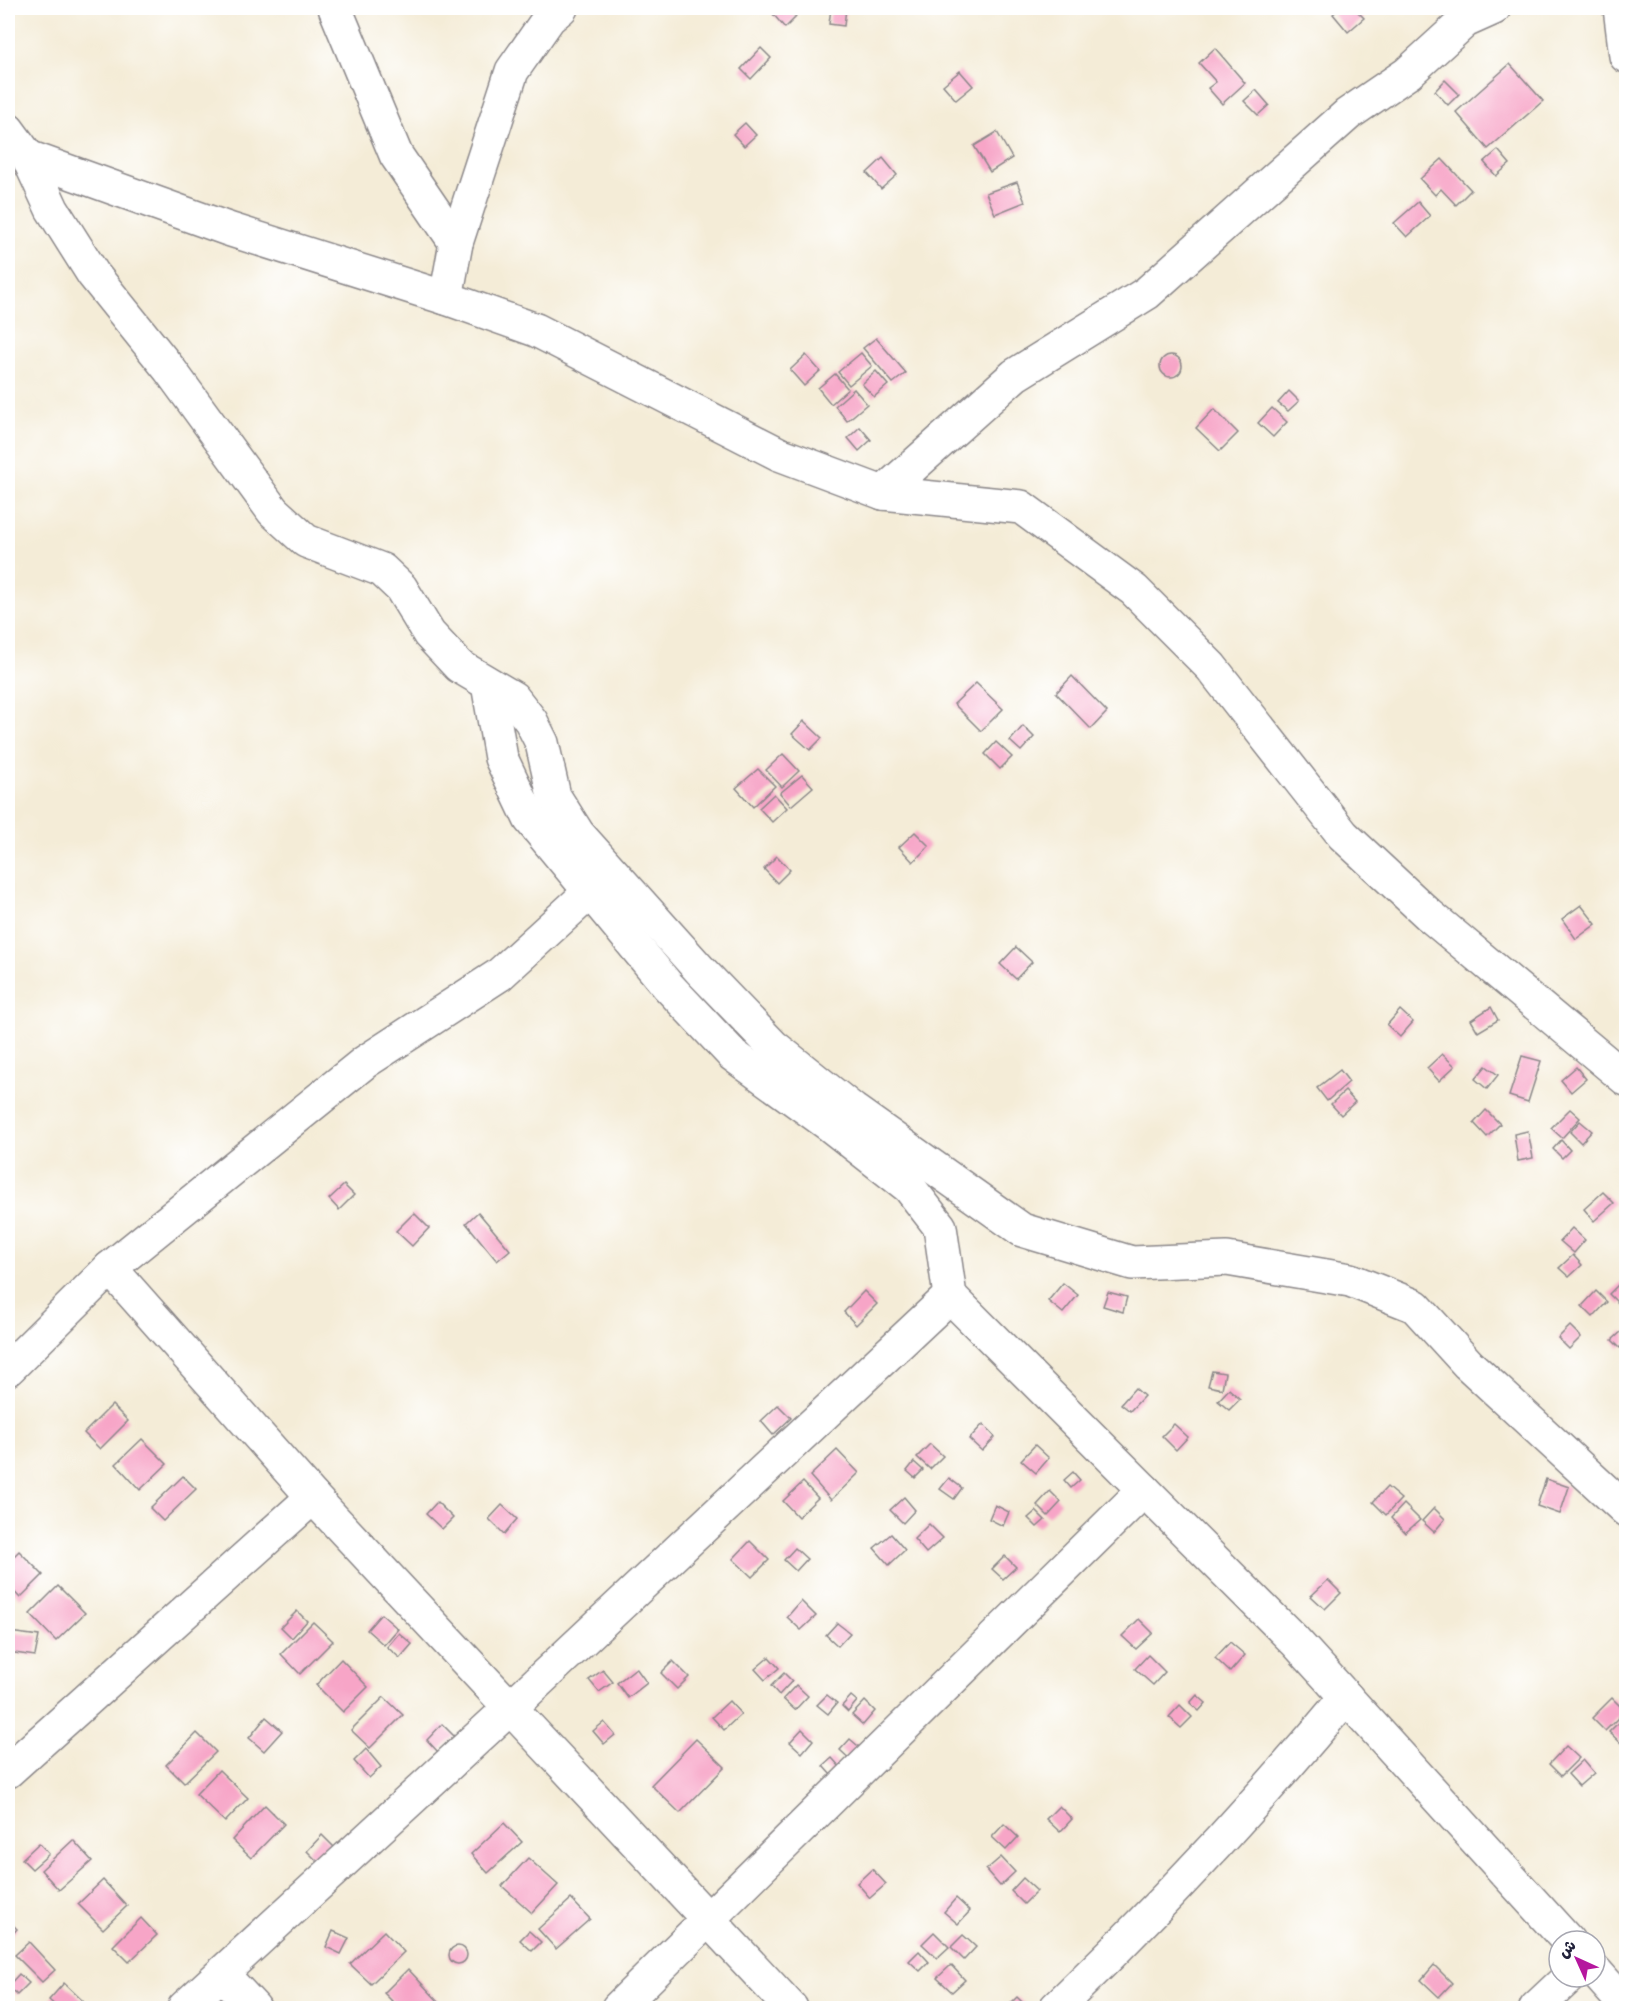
<svg xmlns="http://www.w3.org/2000/svg" width="1634" height="2016" font-family="Mali,'Playpen Sans Arabic',sans-serif">
  <style>
    .building { fill: #f7a5c7 }
    .lines { fill: none; stroke-linecap: round; stroke-linejoin: round }
    .minor-casing { stroke: #8b8789; stroke-width: 36 }
    .tertiary-casing { stroke: #8b8789; stroke-width: 36 }
    .minor { stroke: #fff; stroke-width: 33 }
    .tertiary { stroke: #fff; stroke-width: 33 }
  </style>
  <rect width="100%" height="100%" fill="#fff"/>
  <filter id="ink" filterUnits="userSpaceOnUse"><feTurbulence type="fractalNoise" baseFrequency=".0167" numOctaves="2"/><feDisplacementMap in="SourceGraphic" scale="12" xChannelSelector="R" yChannelSelector="G"/><feConvolveMatrix kernelMatrix="1 2 1 2 8 2 1 2 1" color-interpolation-filters="sRGB"/></filter>
  <filter id="wash" filterUnits="userSpaceOnUse"><feTurbulence type="fractalNoise" baseFrequency=".008" numOctaves="4" result="noise"/><feDisplacementMap in="SourceGraphic" scale="24" xChannelSelector="R" yChannelSelector="G"/><feGaussianBlur stdDeviation="1.35" result="paint"/><feColorMatrix in="noise" values="0 0 0 0 0 0 0 0 0 0 0 0 0 0 0 0 0 1.4 0 .05"/><feComposite in="paint" operator="in"/></filter>
  <g filter="url(#wash)">
    <rect width="100%" height="100%" fill="#f4ecd7"/>
    <g id="blocks">
      <g class="building">
        <polygon points="780,8 787,8 796,17 785,28 773,14"/>
        <polygon points="831,8 846,8 844,26 829,24"/>
        <polygon points="1340,8 1354,8 1364,18 1348,32 1333,14"/>
        <polygon points="761,48 771,58 751,79 741,69"/>
        <polygon points="1215,48 1245,83 1222,104 1208,88 1216,82 1199,63"/>
        <polygon points="1510,64 1543,101 1488,149 1456,112"/>
        <polygon points="960,71 973,86 956,100 943,85"/>
        <polygon points="1445,80 1459,94 1448,105 1435,91"/>
        <polygon points="1256,90 1269,105 1258,115 1244,101"/>
        <polygon points="745,123 756,135 744,146 733,134"/>
        <polygon points="997,132 1012,158 990,172 974,146"/>
        <polygon points="1498,150 1510,164 1496,176 1484,162"/>
        <polygon points="883,158 897,175 881,189 867,173"/>
        <polygon points="1442,159 1471,190 1456,205 1441,189 1435,195 1420,179"/>
        <polygon points="1017,182 1025,202 995,214 986,193"/>
        <polygon points="1418,202 1430,216 1407,237 1394,223"/>
        <polygon points="876,338 906,373 893,383 863,348"/>
        <polygon points="861,353 872,366 849,385 838,372"/>
        <polygon points="806,355 820,371 804,386 790,370"/>
        <circle cx="1171" cy="366" r="11"/>
        <polygon points="876,371 888,385 874,397 862,384"/>
        <polygon points="835,374 848,389 831,404 818,388"/>
        <polygon points="854,389 867,404 847,421 835,406"/>
        <polygon points="1289,391 1299,401 1288,411 1278,403"/>
        <polygon points="1272,408 1287,422 1273,437 1258,423"/>
        <polygon points="1214,409 1238,433 1220,451 1196,428"/>
        <polygon points="860,427 871,440 859,451 848,438"/>
        <polygon points="1072,676 1107,712 1091,729 1056,693"/>
        <polygon points="976,683 1003,709 981,731 954,704"/>
        <polygon points="804,721 822,738 810,750 792,734"/>
        <polygon points="1023,726 1034,737 1021,751 1010,741"/>
        <polygon points="996,742 1012,757 1000,769 985,754"/>
        <polygon points="783,754 799,771 782,787 766,770"/>
        <polygon points="758,769 775,786 753,807 736,788"/>
        <polygon points="802,775 813,787 791,806 780,793"/>
        <polygon points="774,794 787,808 772,822 759,808"/>
        <polygon points="915,832 929,846 913,862 899,847"/>
        <polygon points="777,856 790,870 777,883 764,869"/>
        <polygon points="1581,905 1596,924 1576,939 1562,919"/>
        <polygon points="1016,947 1032,962 1016,979 1000,964"/>
        <polygon points="1491,1007 1498,1020 1478,1032 1471,1020"/>
        <polygon points="1400,1010 1413,1022 1400,1037 1387,1025"/>
        <polygon points="1442,1054 1455,1066 1439,1081 1427,1068"/>
        <polygon points="1522,1056 1541,1061 1528,1102 1509,1096"/>
        <polygon points="1486,1066 1498,1075 1487,1089 1475,1079"/>
        <polygon points="1576,1067 1586,1079 1571,1092 1561,1080"/>
        <polygon points="1340,1070 1349,1082 1327,1101 1317,1088"/>
        <polygon points="1345,1091 1355,1102 1341,1115 1331,1104"/>
        <polygon points="1570,1109 1580,1118 1562,1138 1551,1128"/>
        <polygon points="1486,1110 1500,1124 1487,1137 1474,1123"/>
        <polygon points="1580,1121 1592,1131 1581,1143 1570,1132"/>
        <polygon points="1528,1131 1533,1158 1518,1161 1514,1134"/>
        <polygon points="1561,1140 1570,1150 1562,1158 1553,1149"/>
        <polygon points="344,1185 354,1195 339,1210 329,1199"/>
        <polygon points="1603,1192 1614,1203 1594,1221 1584,1209"/>
        <polygon points="478,1212 510,1250 497,1261 466,1223"/>
        <polygon points="414,1213 429,1228 412,1246 396,1231"/>
        <polygon points="1572,1228 1585,1240 1574,1253 1560,1241"/>
        <polygon points="1573,1255 1582,1265 1569,1277 1559,1268"/>
        <polygon points="1621,1282 1626,1287 1626,1298 1620,1305 1609,1294"/>
        <polygon points="1063,1283 1078,1295 1063,1313 1048,1301"/>
        <polygon points="864,1291 877,1304 856,1325 844,1312"/>
        <polygon points="1596,1291 1607,1302 1593,1317 1582,1306"/>
        <polygon points="1108,1292 1127,1297 1123,1312 1103,1306"/>
        <polygon points="1570,1326 1581,1337 1569,1349 1558,1338"/>
        <polygon points="1622,1331 1626,1335 1626,1342 1620,1348 1612,1340"/>
        <polygon points="1212,1371 1225,1373 1222,1389 1208,1386"/>
        <polygon points="1135,1388 1144,1396 1130,1411 1121,1404"/>
        <polygon points="1229,1389 1240,1399 1229,1410 1218,1401"/>
        <polygon points="112,1405 128,1421 100,1449 84,1433"/>
        <polygon points="778,1405 791,1418 773,1435 761,1421"/>
        <polygon points="983,1424 995,1437 982,1451 969,1439"/>
        <polygon points="1174,1424 1188,1437 1176,1450 1162,1436"/>
        <polygon points="142,1439 167,1464 140,1490 116,1464"/>
        <polygon points="930,1444 943,1456 930,1469 917,1457"/>
        <polygon points="1035,1445 1049,1458 1036,1473 1021,1460"/>
        <polygon points="837,1450 859,1473 831,1500 810,1476"/>
        <polygon points="914,1462 923,1470 915,1478 907,1471"/>
        <polygon points="1073,1472 1080,1480 1071,1488 1064,1480"/>
        <polygon points="183,1476 196,1489 163,1521 150,1508"/>
        <polygon points="949,1478 962,1488 954,1499 940,1489"/>
        <polygon points="1546,1479 1569,1487 1560,1514 1537,1506"/>
        <polygon points="803,1482 818,1498 798,1517 783,1501"/>
        <polygon points="1387,1487 1401,1499 1386,1515 1373,1502"/>
        <polygon points="1050,1491 1061,1502 1048,1516 1037,1505"/>
        <polygon points="904,1497 915,1510 903,1523 890,1510"/>
        <polygon points="437,1502 453,1518 442,1529 426,1514"/>
        <polygon points="1404,1504 1420,1520 1405,1533 1391,1518"/>
        <polygon points="502,1505 517,1519 504,1534 489,1519"/>
        <polygon points="995,1505 1009,1512 1003,1526 989,1519"/>
        <polygon points="1434,1508 1445,1519 1434,1532 1422,1521"/>
        <polygon points="1036,1511 1045,1520 1037,1527 1028,1518"/>
        <polygon points="929,1524 943,1538 926,1553 914,1539"/>
        <polygon points="891,1534 905,1550 889,1565 874,1548"/>
        <polygon points="750,1541 769,1560 752,1577 733,1559"/>
        <polygon points="795,1548 807,1559 796,1571 784,1560"/>
        <polygon points="19,1551 43,1575 20,1598 8,1585 8,1562"/>
        <polygon points="1005,1556 1016,1567 1003,1579 992,1569"/>
        <polygon points="1328,1580 1341,1593 1325,1609 1311,1596"/>
        <polygon points="58,1586 85,1613 56,1641 30,1614"/>
        <polygon points="801,1601 816,1616 801,1630 787,1617"/>
        <polygon points="297,1611 307,1621 292,1638 281,1627"/>
        <polygon points="381,1614 398,1629 384,1645 367,1630"/>
        <polygon points="1139,1619 1153,1633 1136,1649 1122,1636"/>
        <polygon points="313,1622 333,1641 300,1674 281,1654"/>
        <polygon points="837,1623 850,1633 838,1646 826,1635"/>
        <polygon points="9,1632 39,1636 35,1656 8,1652"/>
        <polygon points="399,1633 412,1644 400,1658 387,1647"/>
        <polygon points="1230,1642 1245,1655 1230,1672 1215,1658"/>
        <polygon points="1148,1655 1165,1672 1153,1685 1135,1669"/>
        <polygon points="769,1657 779,1668 765,1680 755,1669"/>
        <polygon points="341,1659 368,1687 343,1712 316,1685"/>
        <polygon points="673,1661 689,1677 677,1689 661,1673"/>
        <polygon points="636,1668 647,1683 628,1698 617,1683"/>
        <polygon points="603,1670 613,1682 599,1692 589,1680"/>
        <polygon points="784,1673 792,1681 779,1695 771,1686"/>
        <polygon points="796,1685 808,1696 795,1710 783,1699"/>
        <polygon points="827,1695 837,1703 828,1714 817,1705"/>
        <polygon points="1197,1695 1206,1703 1199,1711 1190,1703"/>
        <polygon points="851,1696 857,1701 848,1712 842,1706"/>
        <polygon points="384,1697 403,1715 370,1748 351,1730"/>
        <polygon points="1612,1698 1625,1711 1605,1731 1592,1718"/>
        <polygon points="729,1701 741,1714 724,1730 712,1717"/>
        <polygon points="865,1701 875,1711 863,1725 852,1715"/>
        <polygon points="1180,1705 1192,1717 1181,1728 1169,1717"/>
        <polygon points="266,1717 282,1731 264,1751 249,1738"/>
        <polygon points="1623,1718 1626,1721 1626,1741 1623,1745 1609,1732"/>
        <polygon points="604,1722 615,1735 604,1744 593,1731"/>
        <polygon points="442,1724 454,1736 438,1752 427,1740"/>
        <polygon points="802,1729 813,1740 802,1753 790,1742"/>
        <polygon points="197,1733 216,1752 184,1783 166,1765"/>
        <polygon points="696,1739 725,1767 680,1813 651,1785"/>
        <polygon points="850,1739 864,1751 854,1763 840,1750"/>
        <polygon points="1566,1746 1579,1758 1561,1776 1549,1764"/>
        <polygon points="366,1749 381,1767 369,1778 354,1761"/>
        <polygon points="832,1758 840,1767 831,1775 823,1766"/>
        <polygon points="1583,1760 1594,1773 1579,1786 1568,1774"/>
        <polygon points="219,1770 248,1798 225,1822 196,1794"/>
        <polygon points="265,1805 284,1824 251,1858 232,1840"/>
        <polygon points="1059,1806 1072,1819 1060,1832 1046,1819"/>
        <polygon points="504,1823 522,1842 488,1873 471,1854"/>
        <polygon points="1004,1824 1018,1837 1006,1850 992,1837"/>
        <polygon points="322,1835 335,1848 320,1864 307,1851"/>
        <polygon points="73,1840 92,1861 59,1890 41,1870"/>
        <polygon points="39,1843 49,1854 32,1869 22,1859"/>
        <polygon points="1001,1857 1015,1872 1000,1886 986,1870"/>
        <polygon points="528,1858 558,1885 532,1913 502,1886"/>
        <polygon points="872,1869 886,1884 870,1898 857,1883"/>
        <polygon points="1023,1878 1037,1891 1024,1904 1011,1891"/>
        <polygon points="103,1880 127,1906 103,1929 78,1904"/>
        <polygon points="956,1898 970,1911 958,1924 944,1912"/>
        <polygon points="571,1899 590,1919 556,1949 538,1929"/>
        <polygon points="141,1918 157,1935 129,1962 113,1946"/>
        <polygon points="8,1920 17,1929 8,1939"/>
        <polygon points="333,1931 349,1938 341,1954 326,1947"/>
        <polygon points="384,1931 404,1952 371,1984 350,1964"/>
        <polygon points="529,1931 541,1942 532,1951 520,1940"/>
        <polygon points="934,1932 949,1947 937,1958 922,1944"/>
        <polygon points="963,1935 976,1947 964,1960 951,1947"/>
        <polygon points="29,1942 55,1970 42,1982 15,1955"/>
        <circle cx="458" cy="1955" r="9"/>
        <polygon points="919,1951 929,1962 920,1971 909,1961"/>
        <polygon points="951,1965 965,1980 952,1992 937,1978"/>
        <polygon points="1434,1965 1452,1983 1439,1997 1421,1980"/>
        <polygon points="408,1969 438,2001 430,2008 399,2008 384,1993"/>
        <polygon points="19,1974 29,1983 17,1995 8,1986"/>
        <polygon points="64,1983 83,2001 77,2008 58,2008 49,2000"/>
        <polygon points="1017,1997 1028,2008 1006,2008"/>
      </g>
    </g>
  </g>
  <g filter="url(#ink)">
    <use href="#blocks" fill-opacity="0" stroke="#8b8789" stroke-width="1.5"/>
    <g class="lines">
      <defs>
        <g id="minor">
          <polyline points="335,8 396,155 456,243"/>
          <polyline points="8,130 28,157 52,209 93,274 170,370 273,511 306,541 382,570 401,588 429,634 459,666 513,698 531,721 542,743 554,796 578,834 700,970 773,1046 853,1110 1022,1230 1132,1263 1227,1259 1350,1280 1415,1306 1468,1364 1626,1510"/>
          <polyline points="28,157 228,229 446,298 536,330 779,454 883,493 1021,507 1134,590 1211,667 1343,835 1428,914 1626,1079"/>
          <polyline points="446,298 456,243 512,71 549,18 561,8"/>
          <polyline points="883,493 1015,375 1147,293 1348,114 1408,73 1465,21 1494,8"/>
          <polyline points="488,684 501,758 530,819 668,986 733,1055 831,1126 909,1187 940,1227 950,1296 1295,1641 1568,1941"/>
          <polyline points="110,1268 313,1497 791,2008"/>
          <polyline points="8,1369 110,1268 365,1062 499,975 592,890"/>
          <polyline points="8,1771 313,1497"/>
          <polyline points="1595,1971 1626,2006"/>
          <polyline points="222,1974 254,2008"/>
          <polyline points="184,2008 510,1708 950,1296"/>
          <polyline points="618,2008 1144,1490"/>
          <path d="M1056,2008C1158,1910 1255,1806 1346,1697"/>
          <polyline points="1536,2008 1569,1977"/>
        </g>
        <polyline id="tertiary" points="1620,8 1626,56"/>
      </defs>
      <use href="#minor" class="minor-casing"/>
      <use href="#tertiary" class="tertiary-casing"/>
      <use href="#minor" class="minor"/>
      <use href="#tertiary" class="tertiary"/>
    </g>
  </g>
  <rect width="1634" height="2016" fill="none" stroke="#fff" stroke-width="30"/>
  <g transform="translate(1577 1959) rotate(315)"><circle r="28" fill="#ffffff" stroke="#a7a7b1" stroke-width="1.5"/>
  <path d="M0-4.5L10 22L0 15L-10 22Z" fill="#b5179e"/>
  <text y="-9" font-size="16" font-weight="bold" text-anchor="middle" fill="#22223b">ش</text>
  </g>
</svg>
